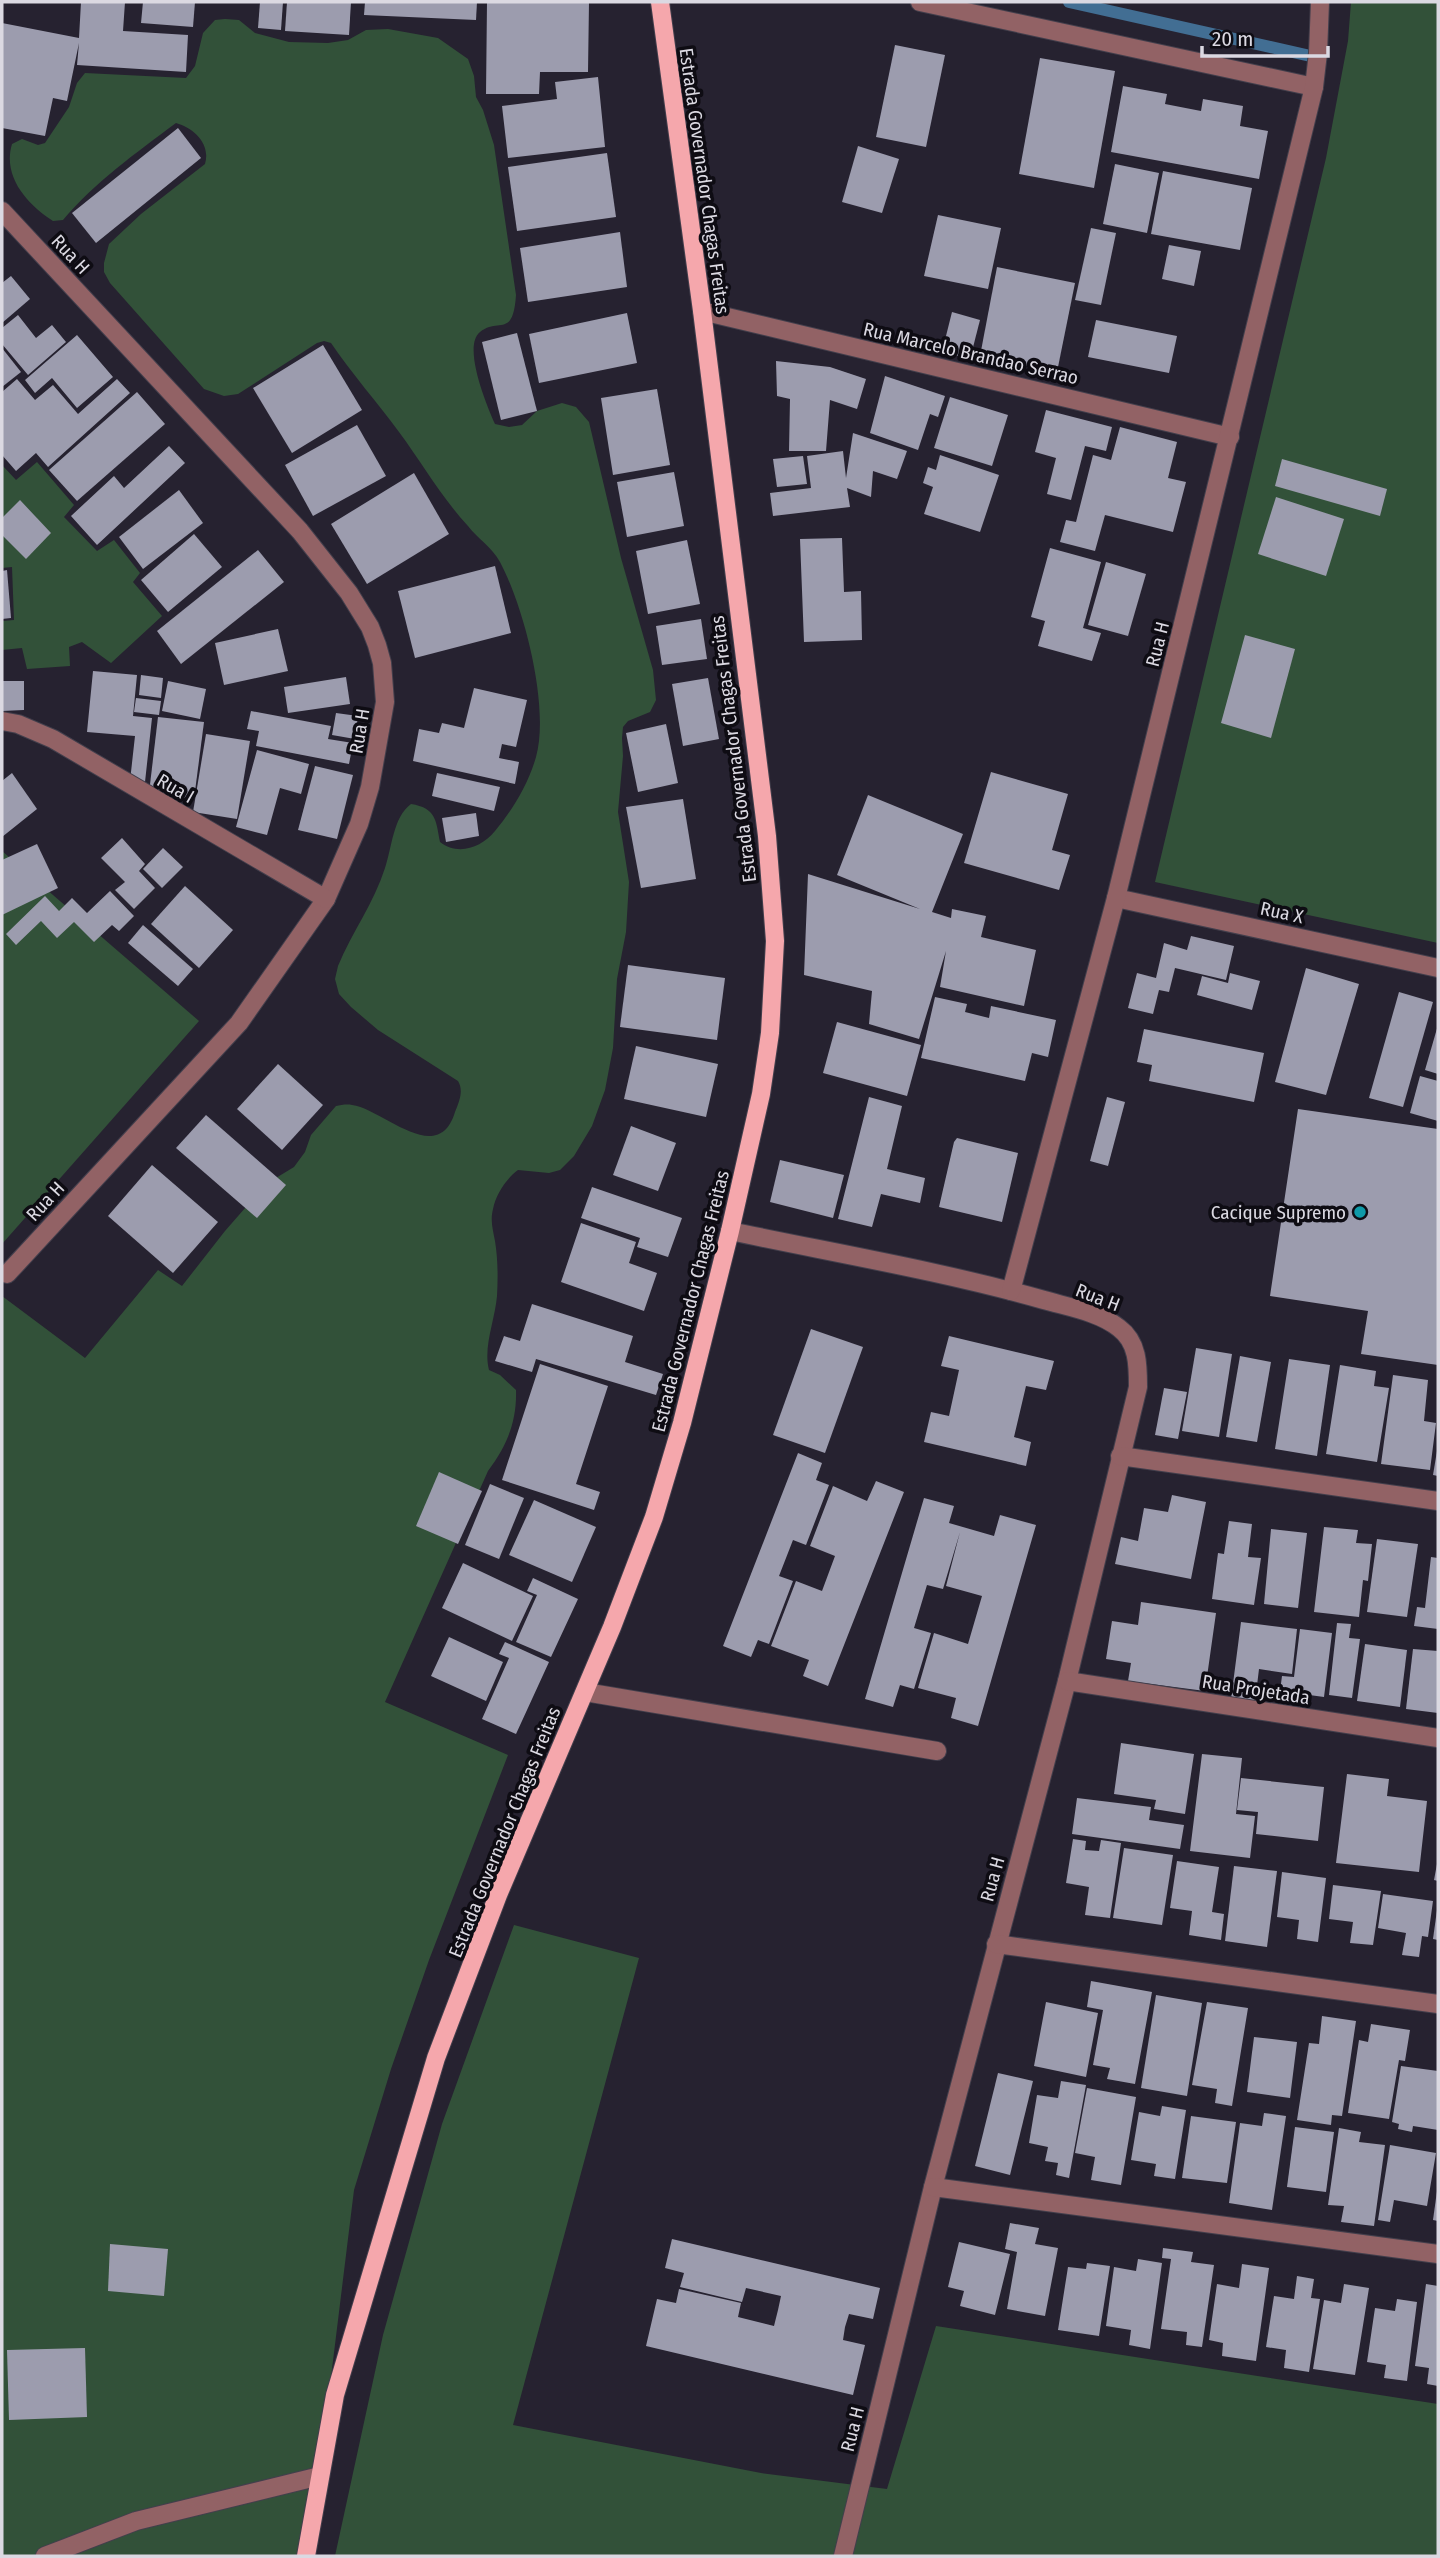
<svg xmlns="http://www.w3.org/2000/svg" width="1440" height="2558" font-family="'Fira Sans Condensed',sans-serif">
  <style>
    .green { fill: #325139 }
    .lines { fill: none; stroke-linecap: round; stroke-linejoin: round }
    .stream { stroke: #426e93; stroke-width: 12 }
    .building { fill: #9c9cae }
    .minor-casing { stroke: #433f4c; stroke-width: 20 }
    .major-casing { stroke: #433f4c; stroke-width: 20 }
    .minor { stroke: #926265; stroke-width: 18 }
    .major { stroke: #f5a7ac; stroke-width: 18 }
    .culture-dot { fill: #0f9aa8; stroke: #0e0c13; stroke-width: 2.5 }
    .labels { text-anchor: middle; stroke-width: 7; stroke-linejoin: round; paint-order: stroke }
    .street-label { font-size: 19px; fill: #dbd9e2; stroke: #0e0c13 }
    .poi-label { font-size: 19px; fill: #dbd9e2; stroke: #0e0c13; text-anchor: end }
  </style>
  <rect width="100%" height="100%" fill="#262230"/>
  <g class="green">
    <polygon points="1351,2 1438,2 1438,943 1155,882 1326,158 1348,41"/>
    <path d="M225,19L239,20L255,33L289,42L328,43L348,40L366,30L388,29L438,38L468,59L474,76L476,97L483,110L494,145L516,295C513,339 499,317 480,332C462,346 487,406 495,424L509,427L522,425L537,411L562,403L576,407L589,422L621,558L653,670L656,700L650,712L628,721L623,727L622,738L623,756L618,812L629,882L626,932L617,979L613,1048L605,1090L592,1126L574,1156L560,1170L549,1173L518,1170C506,1179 496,1194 493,1209C490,1221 493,1230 495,1241C498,1259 498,1278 497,1296C495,1320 483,1347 489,1370L500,1375L516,1390C517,1421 507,1446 488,1471L385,1702L508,1755L429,1960L391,2069L354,2190L309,2556H2V1296L85,1358L158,1270L182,1286L225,1231L266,1184L294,1167L305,1152L311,1135L336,1106C341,1105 347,1104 352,1105C383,1109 438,1168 455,1112C459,1102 464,1091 458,1081L378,1030L351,1007L339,994L335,979L338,966C352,932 374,903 385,868C392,848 393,817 411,804C436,808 436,820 440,842C458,856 481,848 495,831C513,809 528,785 536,757C550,707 524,607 500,562C492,547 478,539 468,526C442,498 422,463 399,432C377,402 352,374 331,343L324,341L317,343L238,394L224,396L204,389L110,283L104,272V263L109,244L141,214L205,164C211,144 194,128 176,123C136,153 95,182 63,220L53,221C28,205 2,177 12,144L22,139L38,145L45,143L69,107L77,83L85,73L186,78L195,66L203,33L215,20Z"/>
    <polygon points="37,462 74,505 64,517 97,551 114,540 140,573 133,582 162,616 111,663 82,642 69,647 70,666 27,669 22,648 2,650 2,621 14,620 12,567 2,568 2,465 16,480"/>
    <polygon points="2,851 199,1021 2,1244"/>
    <polygon points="514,1925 639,1958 513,2425 761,2473 887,2489 936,2326 1438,2404 1438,2556 335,2556 383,2335 442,2124"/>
  </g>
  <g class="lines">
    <polyline class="stream" points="1069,2 1315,57"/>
  </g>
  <g class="building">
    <polygon points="81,2 125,2 123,31 188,35 186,72 77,65 79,43 67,101 53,98 45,136 2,128 2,23 79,38"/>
    <polygon points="143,2 195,2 193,27 141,23"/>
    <polygon points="260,2 283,2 281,30 258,28"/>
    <polygon points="287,2 351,2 349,35 285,31"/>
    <polygon points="365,2 477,2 476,20 364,15"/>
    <polygon points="487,2 589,2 588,72 540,72 539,94 486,94"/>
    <polygon points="895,45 945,55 926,147 876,137"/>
    <polygon points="1040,58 1115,71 1094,188 1019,174"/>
    <polygon points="598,77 605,147 508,158 502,106 557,99 555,82"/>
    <polygon points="1123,86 1167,94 1165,104 1201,111 1203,99 1243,106 1240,126 1268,131 1259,179 1111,152"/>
    <polygon points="178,128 201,158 96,243 72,213"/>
    <polygon points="858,146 899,159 882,213 842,202"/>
    <polygon points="607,153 616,217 517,231 508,167"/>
    <polygon points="1115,164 1159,173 1147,233 1103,224"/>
    <polygon points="1163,171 1252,188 1240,250 1151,234"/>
    <polygon points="938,215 1001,228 988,289 924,276"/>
    <polygon points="1091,228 1116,233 1101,305 1075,300"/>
    <polygon points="620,232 627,287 528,302 520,248"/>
    <polygon points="1169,245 1201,251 1194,286 1162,279"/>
    <polygon points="997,267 1075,283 1057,372 980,356"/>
    <polygon points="11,276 30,299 2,323 2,283"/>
    <polygon points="952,312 980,320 970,359 942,352"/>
    <polygon points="627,313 637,363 539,383 529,334"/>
    <polygon points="18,315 36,338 52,325 66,342 28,375 2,344 2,328"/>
    <polygon points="1096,320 1177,336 1169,373 1088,357"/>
    <polygon points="517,333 537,411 501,420 482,342"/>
    <polygon points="77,335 113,377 77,408 52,378 35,393 25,380"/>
    <polygon points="323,345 362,410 292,453 253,388"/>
    <polygon points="2,348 21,372 2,387"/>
    <polygon points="776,361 830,367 866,379 857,409 830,400 826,451 789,451 790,399 777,396"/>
    <polygon points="885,376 945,396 938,417 930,414 918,450 870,433"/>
    <polygon points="17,379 35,400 53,385 78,414 117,379 130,393 48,467 36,453 16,471 2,455 2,392"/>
    <polygon points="657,389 670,465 613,475 601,398"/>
    <polygon points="137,392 165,424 77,501 49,470"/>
    <polygon points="950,397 1008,415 992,466 934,448"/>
    <polygon points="1046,410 1112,427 1106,451 1085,446 1071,500 1047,494 1056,458 1035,452"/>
    <polygon points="357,425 386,476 313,516 285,465"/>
    <polygon points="1120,427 1177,442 1168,478 1186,482 1173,532 1105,515 1095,551 1060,542 1066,520 1076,522 1093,455 1111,460"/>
    <polygon points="853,433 907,451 897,479 873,471 871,497 847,488 850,507 773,516 770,493 811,488 807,456 843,451 846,478"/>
    <polygon points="169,446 185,463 97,545 71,516 114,476 124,488"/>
    <polygon points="940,455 999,475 980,532 924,514 933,487 923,483 928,467 936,470"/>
    <polygon points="803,456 807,484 777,487 773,459"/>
    <polygon points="1282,459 1387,489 1380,516 1275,486"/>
    <polygon points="674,472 684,526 627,537 617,482"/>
    <polygon points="414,473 449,534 367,584 331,524"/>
    <polygon points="179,490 203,523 143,569 119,537"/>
    <polygon points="1276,497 1344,519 1326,576 1258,554"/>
    <polygon points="20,500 51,533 26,559 2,535 2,518"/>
    <polygon points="194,534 222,567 168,612 141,580"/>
    <polygon points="842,538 844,592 861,591 862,640 804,642 800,539"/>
    <polygon points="687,540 700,604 648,614 636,551"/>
    <polygon points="1050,548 1101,562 1083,628 1101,633 1092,661 1038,646 1045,621 1031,617"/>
    <polygon points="258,550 284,582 181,664 157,631"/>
    <polygon points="1106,562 1146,574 1128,636 1088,625"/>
    <polygon points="495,566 511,633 415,658 398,591"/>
    <polygon points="7,570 11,618 2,619 2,571"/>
    <polygon points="701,619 707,659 662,665 656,626"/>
    <polygon points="278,629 288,671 224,685 215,643"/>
    <polygon points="1245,635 1295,649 1271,738 1221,723"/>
    <polygon points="93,671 137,675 133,716 152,718 145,782 130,781 135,736 87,732"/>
    <polygon points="141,675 163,678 161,698 139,695"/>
    <polygon points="346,677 350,704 288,713 284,687"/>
    <polygon points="708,678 719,739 683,746 672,684"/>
    <polygon points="2,681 24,681 24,710 2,711"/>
    <polygon points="168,681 206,689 200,719 162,711"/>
    <polygon points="474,688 527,700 516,747 502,744 499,758 519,762 515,784 413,761 419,729 439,733 442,723 464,728"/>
    <polygon points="136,698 161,701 159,715 134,712"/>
    <polygon points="251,711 331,726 328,739 353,743 349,764 256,746 259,731 247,729"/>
    <polygon points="336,713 358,716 355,739 332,735"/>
    <polygon points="158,717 204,722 194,799 149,793"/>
    <polygon points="666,724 678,783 638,792 626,733"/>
    <polygon points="206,734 250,741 237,819 193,812"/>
    <polygon points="257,750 309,764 301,794 280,788 267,835 236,827"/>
    <polygon points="315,766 353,775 337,839 298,830"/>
    <polygon points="991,772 1068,794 1052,850 1070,855 1059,890 964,863"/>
    <polygon points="12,773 37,809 2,837 2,781"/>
    <polygon points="437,773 500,787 494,811 432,796"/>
    <polygon points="868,795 963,834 932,912 951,918 952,909 986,916 981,937 1036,950 1024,1006 940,987 946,951 919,1039 869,1024 872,991 804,975 808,874 920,909 837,875"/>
    <polygon points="683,799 696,879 641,888 626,807"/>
    <polygon points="476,813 479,836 446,842 442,818"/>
    <polygon points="122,838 145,864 139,871 155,888 134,909 115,890 125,882 101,858"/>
    <polygon points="37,844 58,888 2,915 2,860"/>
    <polygon points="163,848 183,867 162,888 143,869"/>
    <polygon points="185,886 233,930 199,968 151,924"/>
    <polygon points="110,891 134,916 119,931 112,925 94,942 74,922 57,938 41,921 16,945 6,934 45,896 59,911 72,898 87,913"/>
    <polygon points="143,925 193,969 178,986 128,943"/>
    <polygon points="1191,936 1234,946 1226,980 1175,968 1169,992 1159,990 1153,1014 1128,1008 1137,973 1156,978 1164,943 1187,950"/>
    <polygon points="628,965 725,978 717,1040 620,1027"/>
    <polygon points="1306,968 1359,984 1326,1095 1275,1082"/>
    <polygon points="1230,973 1260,981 1252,1010 1197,995 1202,976 1228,983"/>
    <polygon points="1399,992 1433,1002 1403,1107 1369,1098"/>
    <polygon points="935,997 967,1004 965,1012 989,1018 991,1006 1056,1020 1048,1057 1032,1053 1025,1081 921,1058"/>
    <polygon points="837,1022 921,1045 907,1096 823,1073"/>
    <polygon points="1438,1025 1438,1074 1425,1070"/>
    <polygon points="1144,1029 1264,1053 1254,1102 1149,1081 1152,1065 1137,1062"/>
    <polygon points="636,1046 718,1064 706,1117 624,1099"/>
    <polygon points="278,1064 323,1105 282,1150 237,1109"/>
    <polygon points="1420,1076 1438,1081 1438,1121 1410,1113"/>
    <polygon points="869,1097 902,1106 887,1169 925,1178 920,1203 881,1194 872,1227 838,1219"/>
    <polygon points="1107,1097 1125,1102 1108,1166 1090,1161"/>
    <polygon points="1298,1109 1438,1129 1438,1365 1361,1354 1368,1311 1270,1296"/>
    <polygon points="206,1115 286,1185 257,1218 176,1148"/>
    <polygon points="631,1126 676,1143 658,1191 613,1175"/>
    <polygon points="957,1138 1018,1153 1002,1222 939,1207 954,1142"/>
    <polygon points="780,1160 844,1175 833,1218 770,1202"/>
    <polygon points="152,1165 218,1222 173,1273 108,1216"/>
    <polygon points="592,1187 682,1218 668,1257 637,1247 640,1238 581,1218"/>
    <polygon points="581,1223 636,1242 629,1263 657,1273 644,1311 561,1282"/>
    <polygon points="532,1304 633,1336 625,1362 663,1374 656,1395 536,1359 532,1372 495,1361 504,1336 520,1341"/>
    <polygon points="811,1329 863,1347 825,1453 773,1435"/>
    <polygon points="949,1336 1054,1361 1046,1390 1026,1386 1014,1437 1031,1442 1026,1466 924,1442 931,1412 949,1416 959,1370 941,1366"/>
    <polygon points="1196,1348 1232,1354 1219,1437 1182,1431"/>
    <polygon points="1240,1356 1271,1362 1257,1442 1226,1437"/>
    <polygon points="1289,1359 1330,1365 1317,1456 1275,1449"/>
    <polygon points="540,1364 608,1386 576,1484 600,1492 594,1510 502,1480"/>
    <polygon points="1340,1365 1376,1371 1374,1386 1389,1388 1377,1462 1326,1454"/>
    <polygon points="1393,1375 1428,1380 1424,1421 1436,1423 1430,1470 1381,1464"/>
    <polygon points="1164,1388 1187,1392 1178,1439 1155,1435"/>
    <polygon points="1437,1451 1438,1451 1438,1476 1433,1475"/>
    <polygon points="798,1453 822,1463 816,1480 829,1485 806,1545 793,1540 779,1576 793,1581 769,1644 758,1640 751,1657 723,1646"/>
    <polygon points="439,1472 482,1491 458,1544 416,1526"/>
    <polygon points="876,1481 904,1492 828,1686 803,1676 809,1660 771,1646 796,1581 822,1591 835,1556 810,1546 833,1486 867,1501"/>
    <polygon points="490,1484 524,1498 499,1559 465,1545"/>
    <polygon points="1172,1495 1206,1502 1191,1579 1115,1564 1121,1537 1138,1541 1144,1508 1168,1512"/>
    <polygon points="924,1498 954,1506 949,1523 994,1536 1000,1515 1036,1525 978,1726 951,1718 956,1698 918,1688 934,1633 968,1644 982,1596 946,1586 960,1532 943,1589 927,1585 914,1628 931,1633 914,1689 900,1685 893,1707 865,1699"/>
    <polygon points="534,1500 596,1527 572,1582 509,1555"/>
    <polygon points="1229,1521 1252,1524 1248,1557 1261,1558 1254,1605 1212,1599 1218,1553 1224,1554"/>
    <polygon points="1324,1527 1358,1530 1356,1543 1372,1544 1368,1581 1363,1580 1359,1617 1314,1612"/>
    <polygon points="1271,1529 1307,1533 1298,1608 1264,1604"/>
    <polygon points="1377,1539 1418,1544 1407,1617 1367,1612"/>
    <polygon points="1431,1557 1438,1558 1438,1629 1414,1626 1417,1607 1425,1608"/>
    <polygon points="463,1563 533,1596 512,1641 442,1608"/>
    <polygon points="533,1578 578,1599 551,1657 516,1642 537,1595 527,1591"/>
    <polygon points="1141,1602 1216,1613 1205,1691 1128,1681 1131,1663 1106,1659 1112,1621 1138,1625"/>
    <polygon points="1241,1622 1297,1629 1292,1674 1259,1669 1255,1702 1231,1699"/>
    <polygon points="1337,1623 1351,1624 1349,1638 1360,1639 1352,1698 1329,1695"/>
    <polygon points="1300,1629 1332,1633 1324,1697 1280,1691 1282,1676 1294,1677"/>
    <polygon points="449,1637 503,1662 486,1701 431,1676"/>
    <polygon points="505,1642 549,1662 516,1734 482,1719 509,1658 499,1654"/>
    <polygon points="1365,1644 1407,1650 1400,1707 1357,1701"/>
    <polygon points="1413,1649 1438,1651 1438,1713 1406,1709"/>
    <polygon points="1121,1743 1194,1754 1185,1814 1154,1809 1156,1800 1114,1794"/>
    <polygon points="1202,1754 1242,1758 1236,1814 1255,1816 1250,1858 1190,1851"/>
    <polygon points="1347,1774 1389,1779 1387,1796 1427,1801 1419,1872 1336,1863"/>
    <polygon points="1241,1778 1324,1787 1318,1841 1256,1834 1258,1812 1237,1810"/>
    <polygon points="1077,1798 1151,1807 1149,1820 1184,1825 1180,1849 1072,1834"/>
    <polygon points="1073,1839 1086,1841 1085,1850 1099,1851 1101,1840 1121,1843 1110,1918 1085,1915 1089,1887 1066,1883"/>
    <polygon points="1124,1848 1173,1855 1162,1925 1113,1918"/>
    <polygon points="1177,1861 1219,1867 1212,1912 1224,1914 1221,1940 1189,1935 1192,1911 1170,1908"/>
    <polygon points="1437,1864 1438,1864 1438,1881 1434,1880"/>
    <polygon points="1234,1866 1277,1871 1267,1947 1225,1941"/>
    <polygon points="1282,1872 1326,1878 1318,1942 1297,1939 1299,1920 1277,1917"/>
    <polygon points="1333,1885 1381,1891 1373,1945 1350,1943 1353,1922 1329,1919"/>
    <polygon points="1383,1894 1433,1901 1428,1937 1422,1936 1419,1957 1402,1955 1406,1933 1378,1928"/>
    <polygon points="1437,1910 1438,1910 1438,1940 1433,1939"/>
    <polygon points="1091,1981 1152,1992 1135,2084 1107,2079 1110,2068 1093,2065 1103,2010 1087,2007"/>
    <polygon points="1156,1995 1202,2003 1187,2096 1141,2088"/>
    <polygon points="1046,2002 1098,2013 1086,2077 1034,2066"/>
    <polygon points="1207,2002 1248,2008 1232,2106 1215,2103 1217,2089 1192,2085"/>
    <polygon points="1322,2016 1356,2021 1342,2116 1332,2115 1331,2125 1297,2120 1309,2043 1319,2044"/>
    <polygon points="1371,2024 1410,2030 1405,2061 1399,2060 1389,2119 1348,2113 1359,2040 1368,2042"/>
    <polygon points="1254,2037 1297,2042 1290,2098 1247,2092"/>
    <polygon points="1401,2066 1438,2071 1438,2130 1413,2126 1412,2132 1398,2129 1399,2124 1392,2122"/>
    <polygon points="998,2073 1033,2081 1010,2175 975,2166"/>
    <polygon points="1061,2081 1086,2085 1069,2178 1056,2175 1058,2163 1045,2161 1048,2147 1029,2143 1037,2095 1058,2098"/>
    <polygon points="1087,2088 1136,2097 1121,2185 1091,2180 1095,2157 1075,2153"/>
    <polygon points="1162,2106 1186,2110 1175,2179 1154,2176 1156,2164 1131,2160 1139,2112 1160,2116"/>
    <polygon points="1264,2113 1286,2116 1272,2210 1229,2203 1240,2123 1262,2126"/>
    <polygon points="1191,2116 1236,2122 1227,2183 1182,2178"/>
    <polygon points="1295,2127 1334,2132 1326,2192 1287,2187"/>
    <polygon points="1339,2128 1361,2132 1359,2142 1385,2145 1374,2226 1341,2222 1344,2206 1328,2205"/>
    <polygon points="1390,2145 1436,2153 1427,2206 1394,2200 1390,2222 1378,2220"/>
    <polygon points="1437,2191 1438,2191 1438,2221 1433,2220"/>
    <polygon points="1010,2223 1039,2228 1035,2244 1058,2248 1045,2316 1007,2309 1017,2252 1005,2249"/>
    <polygon points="672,2239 880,2288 873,2319 849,2314 845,2327 843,2340 865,2345 853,2395 646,2346 657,2299 676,2303 679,2289 741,2303 738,2317 774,2326 778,2310 781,2296 746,2288 742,2302 680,2287 684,2273 665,2268"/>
    <polygon points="959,2242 1010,2254 995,2315 960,2306 964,2291 948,2287"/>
    <polygon points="110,2244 168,2249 164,2296 108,2291"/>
    <polygon points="1163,2248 1193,2252 1191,2262 1214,2265 1202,2347 1186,2345 1187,2332 1161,2329 1171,2259 1162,2258"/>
    <polygon points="1138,2259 1162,2263 1150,2349 1129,2345 1131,2330 1106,2326 1114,2267 1136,2271"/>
    <polygon points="1087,2263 1110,2266 1099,2336 1058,2330 1068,2267 1086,2269"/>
    <polygon points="1242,2264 1269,2268 1256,2361 1222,2356 1223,2343 1209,2340 1217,2284 1239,2288"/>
    <polygon points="1297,2276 1314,2279 1311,2298 1320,2299 1309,2372 1284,2368 1286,2350 1266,2347 1274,2296 1294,2299"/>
    <polygon points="1344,2284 1369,2288 1355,2375 1313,2369 1324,2300 1341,2303"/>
    <polygon points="1426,2284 1438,2286 1438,2386 1427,2384 1429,2368 1415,2366"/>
    <polygon points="1397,2299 1417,2302 1407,2381 1384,2378 1386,2365 1367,2362 1375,2308 1395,2311"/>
    <polygon points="85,2348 87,2417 9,2420 7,2350"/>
  </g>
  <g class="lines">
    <defs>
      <g id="minor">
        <polyline points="920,2 1314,87"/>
        <polyline points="2,211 300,531 349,593 370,627 377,645 382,663 385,702 370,787 359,824 326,899 239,1023 7,1274"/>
        <polyline points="702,311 1230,437"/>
        <polyline points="2,721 18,724 53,739 326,899"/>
        <polyline points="1116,898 1438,968"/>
        <path d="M730,1231C834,1253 941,1271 1044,1300C1068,1307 1099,1312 1119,1328C1138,1342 1138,1365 1138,1387L1067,1681L933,2187L843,2556"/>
        <polyline points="1011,1291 1116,898 1314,87 1318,53 1320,2"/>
        <polyline points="1120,1456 1438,1501"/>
        <polyline points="1067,1681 1438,1738"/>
        <polyline points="585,1692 937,1751"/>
        <polyline points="996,1944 1438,2004"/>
        <polyline points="933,2187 1438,2254"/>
        <polyline points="45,2556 136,2521 320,2476"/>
      </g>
      <polyline id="major" points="306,2556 335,2395 436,2058 498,1895 612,1627 654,1517 682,1423 730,1231 761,1094 770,1033 775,941 767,836 702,311 660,2"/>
    </defs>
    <use href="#minor" class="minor-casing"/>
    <use href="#major" class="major-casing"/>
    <use href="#minor" class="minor"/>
    <use href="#major" class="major"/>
  </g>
  <circle class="culture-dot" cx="1360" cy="1212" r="7"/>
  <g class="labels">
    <g class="street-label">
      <text transform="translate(705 181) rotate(82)" y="7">Estrada Governador Chagas Freitas</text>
      <text transform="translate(71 254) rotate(47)" y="7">Rua H</text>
      <text transform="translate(971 353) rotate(13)" y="7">Rua Marcelo Brandao Serrao</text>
      <text transform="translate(1157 644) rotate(-76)" y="7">Rua H</text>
      <text transform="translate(359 731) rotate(-81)" y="7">Rua H</text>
      <text transform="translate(733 749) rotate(-97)" y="7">Estrada Governador Chagas Freitas</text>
      <text transform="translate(176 788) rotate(30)" y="7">Rua I</text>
      <text transform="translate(1282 912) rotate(12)" y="7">Rua X</text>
      <text transform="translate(45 1201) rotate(-47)" y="7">Rua H</text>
      <text transform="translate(1098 1297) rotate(21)" y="7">Rua H</text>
      <text transform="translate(690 1301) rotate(-76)" y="7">Estrada Governador Chagas Freitas</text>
      <text transform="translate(1256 1689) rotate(9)" y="7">Rua Projetada</text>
      <text transform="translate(504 1832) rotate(-68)" y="7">Estrada Governador Chagas Freitas</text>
      <text transform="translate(992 1879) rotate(-75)" y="7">Rua H</text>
      <text transform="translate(852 2429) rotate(-76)" y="7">Rua H</text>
    </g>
    <g class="poi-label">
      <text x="1346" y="1219">Cacique Supremo</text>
    </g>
  </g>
  <rect width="1440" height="2558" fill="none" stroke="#dbd9e2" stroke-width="7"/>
  <path d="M1202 46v10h126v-10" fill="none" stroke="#dbd9e2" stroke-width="3.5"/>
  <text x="1212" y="46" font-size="21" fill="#dbd9e2" stroke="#0e0c13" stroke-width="5" paint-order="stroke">20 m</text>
</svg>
